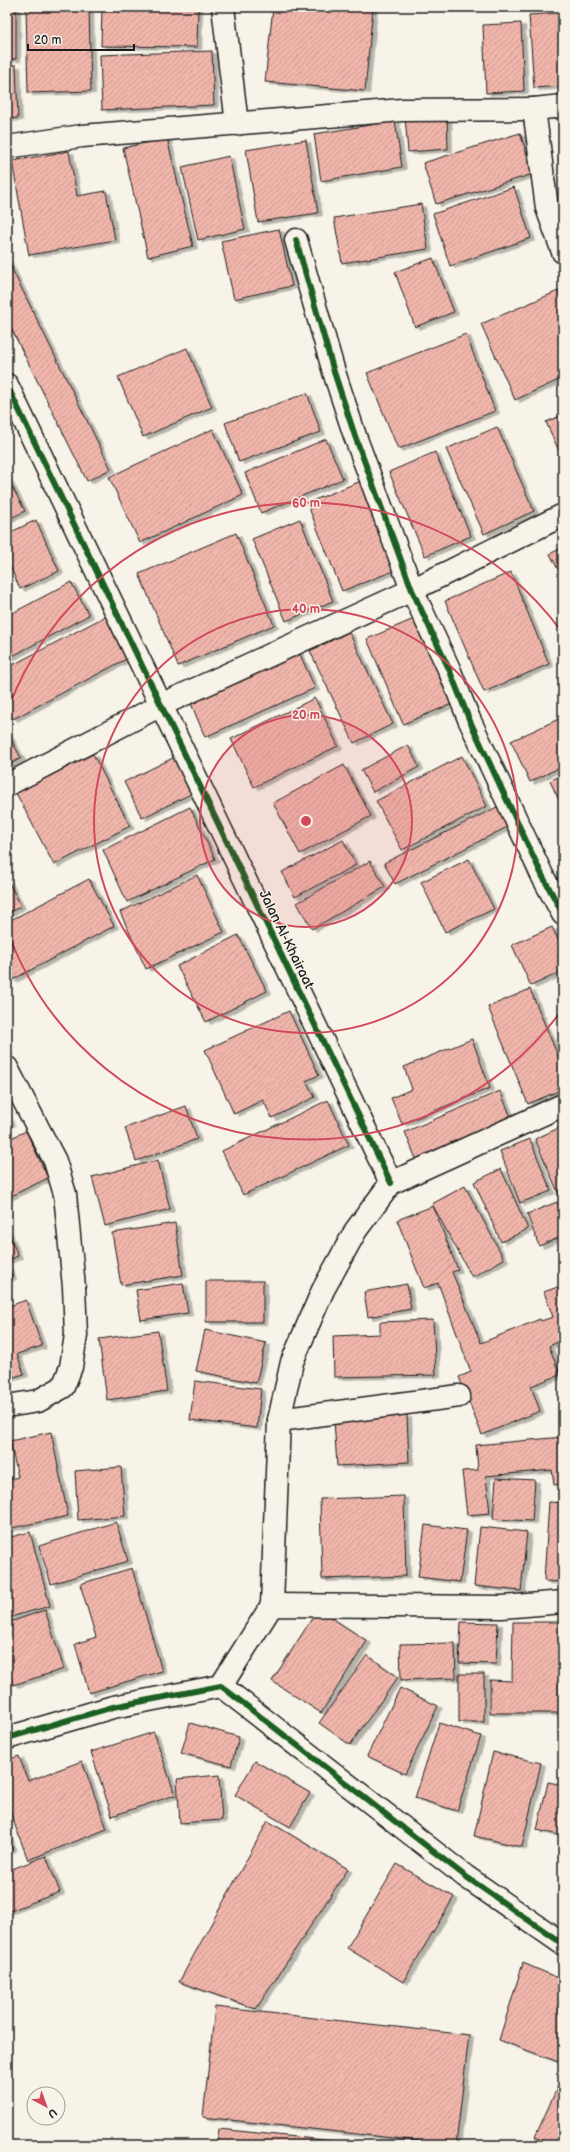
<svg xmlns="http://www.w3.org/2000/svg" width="570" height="2152" font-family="'Balsamiq Sans',sans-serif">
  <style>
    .building { fill: url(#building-hatch); stroke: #1c1c1c; filter: url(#shadow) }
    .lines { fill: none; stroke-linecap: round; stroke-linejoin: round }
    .minor-casing { stroke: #1c1c1c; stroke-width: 25 }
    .tertiary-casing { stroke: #1c1c1c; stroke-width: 25 }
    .minor { stroke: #f7f3e8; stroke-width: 22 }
    .tertiary { stroke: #f7f3e8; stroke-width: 22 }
    .cycleway-casing { stroke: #f7f3e8; stroke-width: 8 }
    .cycleway { stroke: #1b5e20; stroke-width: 6 }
    .ring { fill: none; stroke: #d1495b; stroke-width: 2 }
    .labels { text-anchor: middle; stroke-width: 3; stroke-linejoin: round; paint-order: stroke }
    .street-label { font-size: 14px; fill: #1c1c1c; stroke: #f7f3e8 }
    .centre { fill: #d1495b; stroke: #f7f3e8; stroke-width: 2 }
    .ring-label { font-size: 12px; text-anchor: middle; font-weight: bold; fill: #d1495b; stroke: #f7f3e8; stroke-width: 3; stroke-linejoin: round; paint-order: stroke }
  </style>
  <defs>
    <pattern id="building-hatch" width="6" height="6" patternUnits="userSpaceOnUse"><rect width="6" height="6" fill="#f0b5ab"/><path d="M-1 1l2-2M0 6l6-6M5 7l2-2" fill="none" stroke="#cd9b93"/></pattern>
    <filter id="shadow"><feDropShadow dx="4.5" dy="2.5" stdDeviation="0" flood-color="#0004"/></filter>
  </defs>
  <rect width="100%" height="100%" fill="#f7f3e8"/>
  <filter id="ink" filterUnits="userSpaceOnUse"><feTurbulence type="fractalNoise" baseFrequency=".025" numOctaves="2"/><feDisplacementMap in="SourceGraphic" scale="8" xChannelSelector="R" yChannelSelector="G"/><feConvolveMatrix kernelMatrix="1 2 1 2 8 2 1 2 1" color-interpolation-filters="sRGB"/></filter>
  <g filter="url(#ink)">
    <g class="building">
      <rect x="7" y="7" width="9" height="52"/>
      <polygon points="26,7 89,7 91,91 28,93"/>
      <polygon points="102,7 198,7 197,47 101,46"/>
      <polygon points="273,7 373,7 365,91 265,82"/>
      <polygon points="563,13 563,86 534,88 529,15"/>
      <polygon points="521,23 524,91 486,93 483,25"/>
      <polygon points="212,51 214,105 102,110 100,55"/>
      <polygon points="7,65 16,65 18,118 7,119"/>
      <polygon points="447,114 448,149 408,152 405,117"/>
      <polygon points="395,121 402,167 321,181 314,134"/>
      <polygon points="559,123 563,123 563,151"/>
      <polygon points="520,133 533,174 436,204 423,163"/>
      <polygon points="167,138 193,246 148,257 123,148"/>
      <polygon points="306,140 318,213 258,222 246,150"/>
      <polygon points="69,151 77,196 106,191 115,240 29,255 12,161"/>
      <polygon points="229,156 245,229 198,240 182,167"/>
      <polygon points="514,187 531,238 450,266 433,214"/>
      <polygon points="421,204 428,249 342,263 334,218"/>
      <polygon points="279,229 292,286 234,299 221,241"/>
      <polygon points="433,258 454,312 415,327 395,272"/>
      <polygon points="7,259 111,469 87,481 7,320"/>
      <polygon points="558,291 563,302 563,378 515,400 481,324"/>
      <polygon points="466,334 495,411 398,449 367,373"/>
      <polygon points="187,348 212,407 143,437 118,377"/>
      <polygon points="307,393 321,432 239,462 225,423"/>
      <polygon points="563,415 563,460 546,422"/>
      <polygon points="497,427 534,511 484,534 446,449"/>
      <polygon points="213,429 243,495 140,543 109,477"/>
      <polygon points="326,439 343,479 261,513 245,473"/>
      <polygon points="435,452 471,536 425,556 389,472"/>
      <polygon points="7,477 25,511 7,520"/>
      <polygon points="361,481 396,570 342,591 307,503"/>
      <polygon points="300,519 333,601 286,621 252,539"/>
      <polygon points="36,520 59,571 20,589 7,559 7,534"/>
      <polygon points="236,533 274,625 178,666 139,574"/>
      <polygon points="563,547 563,579 550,554"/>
      <polygon points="511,572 549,664 484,692 445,601"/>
      <polygon points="71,582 89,615 7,659 7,616"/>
      <polygon points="108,615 130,657 13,719 7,709 7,668"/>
      <polygon points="416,618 452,704 403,724 367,639"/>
      <polygon points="349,632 393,724 354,743 310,651"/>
      <polygon points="299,652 315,688 205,737 190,701"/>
      <polygon points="315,698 338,746 254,787 231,739"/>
      <polygon points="563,717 563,766 530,782 511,741"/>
      <polygon points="7,732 21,758 7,766"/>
      <polygon points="408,745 419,767 373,792 361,770"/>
      <polygon points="93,754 130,826 54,865 16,793"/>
      <polygon points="462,756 487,806 402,850 376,801"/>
      <polygon points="175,757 193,793 142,818 124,782"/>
      <polygon points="344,765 371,816 300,854 273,803"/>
      <polygon points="563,774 563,809 550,781"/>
      <polygon points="507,802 517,822 395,884 384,863"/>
      <polygon points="190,807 215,859 127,902 103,850"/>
      <polygon points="343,840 356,865 295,897 282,872"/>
      <polygon points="469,859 494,909 445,932 421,882"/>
      <polygon points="370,861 385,887 312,929 297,903"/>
      <polygon points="197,875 224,932 146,969 120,912"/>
      <polygon points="7,879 21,906 7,914"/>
      <polygon points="89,879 114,926 12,980 7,971 7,922"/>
      <polygon points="552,927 563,950 563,971 531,986 512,945"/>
      <polygon points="238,935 267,991 206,1022 177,966"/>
      <polygon points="561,979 563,979 563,992"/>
      <polygon points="530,989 563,1068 563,1089 528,1104 488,1007"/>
      <polygon points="289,1011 319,1075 306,1081 315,1097 272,1118 263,1100 234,1114 205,1050"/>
      <polygon points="472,1039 490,1088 402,1124 391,1098 412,1089 404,1067"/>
      <polygon points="500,1091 511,1117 416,1159 405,1132"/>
      <polygon points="328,1100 349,1145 243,1195 222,1151"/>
      <polygon points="186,1106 197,1139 136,1161 125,1128"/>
      <polygon points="7,1116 11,1123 7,1125"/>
      <polygon points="563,1126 563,1204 535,1139"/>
      <polygon points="26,1131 48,1178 7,1198 7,1140"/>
      <polygon points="530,1139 551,1191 520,1203 500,1151"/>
      <polygon points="158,1160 170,1209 105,1226 92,1177"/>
      <polygon points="501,1169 528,1229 501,1242 474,1182"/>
      <polygon points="465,1186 504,1259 472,1277 432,1204"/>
      <polygon points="557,1202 563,1219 563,1236 539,1246 527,1214"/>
      <polygon points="433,1206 458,1270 452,1272 481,1343 540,1319 541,1321 553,1317 544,1292 563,1285 563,1340 549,1346 560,1375 531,1386 540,1411 482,1435 459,1377 471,1372 438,1283 424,1288 397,1220"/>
      <polygon points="175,1223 183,1275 121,1285 112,1233"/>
      <polygon points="7,1229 18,1256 7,1261"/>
      <polygon points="7,1265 12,1277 7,1279"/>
      <rect x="206" y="1281" width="57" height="41"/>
      <polygon points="183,1283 188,1313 141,1320 136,1290"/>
      <polygon points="407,1284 411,1309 368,1317 364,1292"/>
      <polygon points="26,1300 42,1346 17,1354 24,1374 7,1379 7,1307"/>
      <polygon points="433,1320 436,1375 334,1377 333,1336 380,1334 380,1322"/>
      <polygon points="205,1330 266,1343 256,1383 196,1371"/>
      <polygon points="158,1331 167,1391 107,1400 99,1339"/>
      <polygon points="195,1381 261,1389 257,1428 190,1420"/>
      <polygon points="407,1415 409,1462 337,1466 334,1420"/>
      <polygon points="51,1432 68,1516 7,1529 7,1480 18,1477 10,1441"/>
      <polygon points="563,1437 563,1484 554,1485 552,1470 486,1476 490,1513 467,1515 462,1471 478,1470 476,1445"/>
      <polygon points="121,1467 125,1516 78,1520 75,1471"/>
      <polygon points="496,1478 535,1480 532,1521 493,1519"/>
      <polygon points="404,1496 406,1576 322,1579 320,1499"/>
      <polygon points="549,1502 563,1503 563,1582 544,1581"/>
      <polygon points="116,1522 128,1561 51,1584 39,1546"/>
      <polygon points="425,1525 467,1530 460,1582 418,1577"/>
      <polygon points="480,1527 527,1532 521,1591 474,1586"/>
      <polygon points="30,1532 50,1606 7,1618 7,1538"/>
      <polygon points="132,1568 162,1671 89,1693 75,1644 96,1637 80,1584"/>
      <polygon points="318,1609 367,1641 321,1713 272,1681"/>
      <polygon points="45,1610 64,1669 13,1685 7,1665 7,1623"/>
      <polygon points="461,1622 498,1623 496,1664 459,1663"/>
      <polygon points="513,1622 560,1622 559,1713 490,1713 490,1680 512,1681"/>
      <polygon points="455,1643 456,1678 401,1680 400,1644"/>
      <polygon points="367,1655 398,1677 350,1745 319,1723"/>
      <rect x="459" y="1674" width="25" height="48"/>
      <polygon points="400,1688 438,1706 405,1774 367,1756"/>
      <polygon points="190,1723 239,1737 231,1766 181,1753"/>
      <polygon points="439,1723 481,1736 457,1811 415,1798"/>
      <polygon points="154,1732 175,1795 112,1816 91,1752"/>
      <polygon points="493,1752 541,1763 522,1847 474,1836"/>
      <polygon points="19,1756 28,1781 82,1761 107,1829 28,1860 7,1804 7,1760"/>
      <polygon points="255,1761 310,1793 290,1827 235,1795"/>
      <polygon points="219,1775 222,1820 180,1823 177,1779"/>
      <polygon points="548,1782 563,1785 563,1836 537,1830"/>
      <polygon points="268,1821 348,1869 256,2009 179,1982"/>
      <polygon points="7,1831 12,1849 7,1851"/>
      <polygon points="46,1856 60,1892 7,1912 7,1871"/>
      <polygon points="397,1864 454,1897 403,1982 347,1948"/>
      <polygon points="523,1963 563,1980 563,2058 561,2063 499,2040"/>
      <polygon points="215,2007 469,2035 456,2145 203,2117"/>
      <polygon points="563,2075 563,2145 553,2145 535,2137"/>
      <polygon points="219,2129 372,2145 217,2145"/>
    </g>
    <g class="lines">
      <defs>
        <g id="minor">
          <polyline points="223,7 237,124"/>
          <polyline points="563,106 534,109 547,208 563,252"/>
          <polyline points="7,147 82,136 402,110 534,109"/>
          <polyline points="296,240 334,372 355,436 412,590 449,669 469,719 542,875 563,914"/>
          <polyline points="7,385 391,1183"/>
          <polyline points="7,1068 55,1161 65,1194 74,1287 76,1335 71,1367 63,1387 38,1401 7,1406"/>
          <polyline points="279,1420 459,1396"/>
          <polyline points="272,1605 279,1420 292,1362 323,1290 356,1230 391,1183 563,1105"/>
          <polyline points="221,1686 272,1605 502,1607 563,1602"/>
          <polyline points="7,1738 113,1707 221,1686 465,1876 563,1944"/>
        </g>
        <polyline id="tertiary" points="7,785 161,705 412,590 563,515"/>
      </defs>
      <use href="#minor" class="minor-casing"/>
      <use href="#tertiary" class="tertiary-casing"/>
      <use href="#minor" class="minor"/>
      <use href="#tertiary" class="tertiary"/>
      <defs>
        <g id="cycleway">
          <polyline points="296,240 334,372 355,436 412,590 449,669 469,719 542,875 563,914"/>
          <polyline points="7,385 391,1183"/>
          <polyline points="7,1738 113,1707 221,1686 465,1876 563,1944"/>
        </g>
      </defs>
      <use href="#cycleway" class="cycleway-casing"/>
      <use href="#cycleway" class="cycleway"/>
    </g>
  </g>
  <circle cx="306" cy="821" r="106" fill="#d1495b" fill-opacity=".12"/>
  <g class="ring">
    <circle cx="306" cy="821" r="106"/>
    <circle cx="306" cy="821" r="212"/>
    <path d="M562 1010A318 318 0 0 1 7 930M7 712A318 318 0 0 1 562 632"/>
  </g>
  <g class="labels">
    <g class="street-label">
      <text transform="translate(287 939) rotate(64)" y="5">Jalan Al-Khairaat</text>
    </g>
  </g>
  <circle cx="306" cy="821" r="6" class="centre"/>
  <g class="ring-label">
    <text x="306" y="507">60 m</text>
    <text x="306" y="613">40 m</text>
    <text x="306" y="719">20 m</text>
  </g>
  <rect width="570" height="2152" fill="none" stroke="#f7f3e8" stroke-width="24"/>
  <rect x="12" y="12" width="546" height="2128" fill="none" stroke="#1c1c1c" stroke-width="1.5" filter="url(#ink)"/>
  <g transform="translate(46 2106) rotate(139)"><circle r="19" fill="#f7f3e8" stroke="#9f9d96"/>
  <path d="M0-3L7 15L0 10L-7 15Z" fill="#d1495b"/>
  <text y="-6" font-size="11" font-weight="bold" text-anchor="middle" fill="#1c1c1c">U</text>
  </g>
  <path d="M28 44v6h106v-6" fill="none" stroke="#1c1c1c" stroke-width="2"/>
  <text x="34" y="44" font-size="12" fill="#1c1c1c" stroke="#f7f3e8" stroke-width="3" paint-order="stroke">20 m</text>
</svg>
